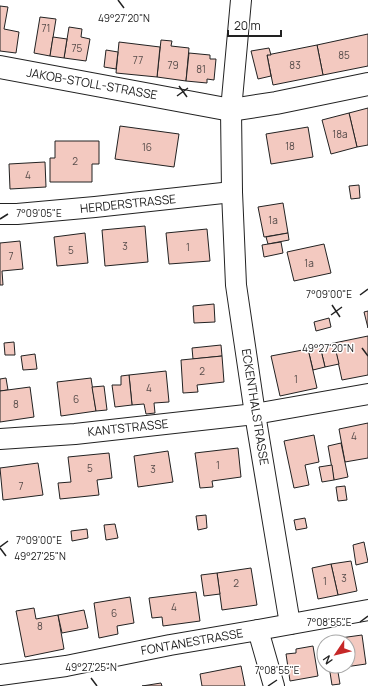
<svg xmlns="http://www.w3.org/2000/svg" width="368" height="686" font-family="Manrope,sans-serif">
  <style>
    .building { fill: #f3c9c0; stroke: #222 }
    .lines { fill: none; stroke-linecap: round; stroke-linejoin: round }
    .minor-casing { stroke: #222; stroke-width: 22 }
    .major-casing { stroke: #222; stroke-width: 24 }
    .minor { stroke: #fff; stroke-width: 20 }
    .major { stroke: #fff; stroke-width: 22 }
    .ticks { fill: none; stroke: #222; stroke-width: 1.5 }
    .labels { text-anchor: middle; stroke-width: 3; stroke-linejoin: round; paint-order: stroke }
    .number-label { font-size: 10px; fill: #564c4a }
    .street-label { font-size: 12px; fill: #222; stroke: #fff }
    .ticks-label { font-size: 10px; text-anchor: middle; fill: #222; stroke: #fff; stroke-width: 3; stroke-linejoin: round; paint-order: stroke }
  </style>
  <rect width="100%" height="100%" fill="#fff"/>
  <g class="building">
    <polygon points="0,6 8,7 4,29 19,32 16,53 0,51"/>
    <polygon points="40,17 56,19 50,56 34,53"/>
    <polygon points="69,27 82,29 81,37 90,39 86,61 64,58"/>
    <polygon points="368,34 368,66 323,75 317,45"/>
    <polygon points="53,37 67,39 64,58 50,56"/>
    <polygon points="161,40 172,41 171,46 189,48 186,81 157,77"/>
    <polygon points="119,42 160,47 157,77 116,73"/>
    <polygon points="317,45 323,75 273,85 267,55"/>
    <polygon points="269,48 271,55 267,55 271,76 258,79 251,51"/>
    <polygon points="106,50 118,52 116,69 104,67"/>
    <polygon points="189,53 210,55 210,59 216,59 214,80 207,79 207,83 186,81"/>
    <polygon points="368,108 368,145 357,147 349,113"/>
    <polygon points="349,113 357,147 331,154 322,120"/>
    <polygon points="120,126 179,134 174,167 115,159"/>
    <polygon points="308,127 313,157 271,164 266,134"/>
    <polygon points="55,141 99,141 99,164 92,164 92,182 50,182 50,158 55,158"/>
    <polygon points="45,162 46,187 10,189 9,164"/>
    <polygon points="359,185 360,198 351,199 349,186"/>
    <polygon points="283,203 288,233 264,237 258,207"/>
    <polygon points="145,226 148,262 105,266 102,230"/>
    <polygon points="207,229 210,261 169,264 166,233"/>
    <polygon points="85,233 88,263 57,266 54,237"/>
    <polygon points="288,233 289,240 268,244 266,237"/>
    <polygon points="20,241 23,269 2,271 3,285 0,285 0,243"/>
    <polygon points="281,242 283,253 264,257 262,245"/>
    <polygon points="324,244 331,273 294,281 287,252"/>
    <polygon points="214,304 215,322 194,323 193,306"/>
    <polygon points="368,311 368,328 364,312"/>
    <polygon points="329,318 331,327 316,331 314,322"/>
    <polygon points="368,336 368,375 342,380 334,343"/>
    <polygon points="14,342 15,355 5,355 4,343"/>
    <polygon points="334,343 339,364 325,367 320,346"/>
    <polygon points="221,345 222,356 193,359 192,348"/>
    <polygon points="320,346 325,367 313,370 308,349"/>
    <polygon points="308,349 317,388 280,396 271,356"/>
    <polygon points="35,354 37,369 23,370 21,356"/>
    <polygon points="222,356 224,382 197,385 198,392 183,393 181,360"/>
    <polygon points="166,371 169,402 154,403 155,413 146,414 144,404 132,405 129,375"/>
    <polygon points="129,375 132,405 115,407 112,385 121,385 121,376"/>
    <polygon points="6,378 8,390 0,391 0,379"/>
    <polygon points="91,378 96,411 61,416 57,382"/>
    <polygon points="104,386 107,410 96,411 92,387"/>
    <polygon points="30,387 34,417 0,422 0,391"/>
    <polygon points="368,423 368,458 345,462 339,429"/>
    <polygon points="314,435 319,462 305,465 309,485 294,488 284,441"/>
    <polygon points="341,443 348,477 334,480 328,446"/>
    <polygon points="238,448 241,477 212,481 213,487 200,488 195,453"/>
    <polygon points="168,451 173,482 138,487 134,456"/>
    <polygon points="109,453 112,478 97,480 99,495 60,499 58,483 71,482 68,457"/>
    <polygon points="38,463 43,495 3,500 0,468"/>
    <polygon points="332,465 334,480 322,482 319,467"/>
    <polygon points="345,486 347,500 338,501 336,487"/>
    <polygon points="206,515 207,528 198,530 196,516"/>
    <polygon points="305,518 307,528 296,530 294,520"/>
    <polygon points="115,524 118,538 106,540 104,525"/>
    <polygon points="87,529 88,538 72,541 71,531"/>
    <polygon points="364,542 368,562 356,565 353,545"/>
    <polygon points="351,561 357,591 338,595 331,564"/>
    <polygon points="331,564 338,595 318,599 312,568"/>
    <polygon points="251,568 257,605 222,610 217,573"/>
    <polygon points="217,573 220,594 204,596 201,575"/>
    <polygon points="196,592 200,621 163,626 162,617 152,618 149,598"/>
    <polygon points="130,597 134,623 117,626 118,634 99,638 94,603"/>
    <polygon points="34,608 36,619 58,615 64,649 25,657 16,611"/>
    <polygon points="84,610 88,628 62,633 58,615"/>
    <polygon points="362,635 366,664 338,668 337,666 348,666 348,642 334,642 333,639"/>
    <polygon points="313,646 318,676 290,681 286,654 296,653 296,649"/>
    <polygon points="241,666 245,686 202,686 200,674"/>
    <polygon points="329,666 337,666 340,684 332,685"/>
    <polygon points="161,683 162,686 142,686"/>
  </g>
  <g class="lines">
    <defs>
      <g id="minor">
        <polyline points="241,0 231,110 232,192 236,285 255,414 290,624"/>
        <polyline points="0,214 17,214 95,207 232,192"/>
        <polyline points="0,439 75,434 255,414 368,394"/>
        <polyline points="258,630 274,686"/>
        <polyline points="0,675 66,666 170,645 258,630 368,610"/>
      </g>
      <polyline id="major" points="0,67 231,110 276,103 368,84"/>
    </defs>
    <use href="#minor" class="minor-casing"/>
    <use href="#major" class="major-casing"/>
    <use href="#minor" class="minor"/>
    <use href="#major" class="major"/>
  </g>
  <path class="ticks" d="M118,0L124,8M179,86L187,97M177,96L188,88M0,219L8,214M360,295L368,289M332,305L340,317M331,315L342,307M362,348L368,356M0,547L8,541M0,548L6,556M360,622L368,616M91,678L97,686M268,686L277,680"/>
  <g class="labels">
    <g class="number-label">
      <text x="46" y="32">71</text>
      <text x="77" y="52">75</text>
      <text x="344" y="59">85</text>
      <text x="138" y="64">77</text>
      <text x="173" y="69">79</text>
      <text x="295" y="69">83</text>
      <text x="201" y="73">81</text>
      <text x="340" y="138">18a</text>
      <text x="290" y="150">18</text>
      <text x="147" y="151">16</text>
      <text x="75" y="165">2</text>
      <text x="28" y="179">4</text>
      <text x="273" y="224">1a</text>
      <text x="125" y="250">3</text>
      <text x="188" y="251">1</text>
      <text x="71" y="254">5</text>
      <text x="11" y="260">7</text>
      <text x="309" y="267">1a</text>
      <text x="202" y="375">2</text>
      <text x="296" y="383">1</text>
      <text x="149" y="392">4</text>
      <text x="76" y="403">6</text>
      <text x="16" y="408">8</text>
      <text x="354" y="440">4</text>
      <text x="218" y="469">1</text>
      <text x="90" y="472">5</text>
      <text x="153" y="473">3</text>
      <text x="21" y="490">7</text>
      <text x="344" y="582">3</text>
      <text x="325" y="585">1</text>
      <text x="236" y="587">2</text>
      <text x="174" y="611">4</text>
      <text x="114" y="617">6</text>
      <text x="40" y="630">8</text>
    </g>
    <g class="street-label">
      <text transform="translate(92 84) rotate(10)" y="4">JAKOB-STOLL-STRASSE</text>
      <text transform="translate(128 204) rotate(-6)" y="4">HERDERSTRASSE</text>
      <text transform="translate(255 407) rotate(81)" y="4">ECKENTHALSTRASSE</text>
      <text transform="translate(128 428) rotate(-6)" y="4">KANTSTRASSE</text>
      <text transform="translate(192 642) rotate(-10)" y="4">FONTANESTRASSE</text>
    </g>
  </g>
  <g class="ticks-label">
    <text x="124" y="22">49°27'20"N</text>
    <text x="39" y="217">7°09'05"E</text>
    <text x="329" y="298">7°09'00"E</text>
    <text x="328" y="352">49°27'20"N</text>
    <text x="39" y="544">7°09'00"E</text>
    <text x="40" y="560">49°27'25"N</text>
    <text x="329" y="626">7°08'55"E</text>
    <text x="91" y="671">49°27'25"N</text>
    <text x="277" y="674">7°08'55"E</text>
  </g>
  <g transform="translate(336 654) rotate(235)"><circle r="19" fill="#ffffff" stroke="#a7a7a7"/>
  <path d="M0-3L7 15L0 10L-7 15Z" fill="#c62828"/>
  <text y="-6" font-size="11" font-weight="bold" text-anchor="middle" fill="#222222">N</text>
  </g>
  <path d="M228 30v6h53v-6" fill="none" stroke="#222222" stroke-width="2"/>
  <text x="234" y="30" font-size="12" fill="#222222" stroke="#ffffff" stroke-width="3" paint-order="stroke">20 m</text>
</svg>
